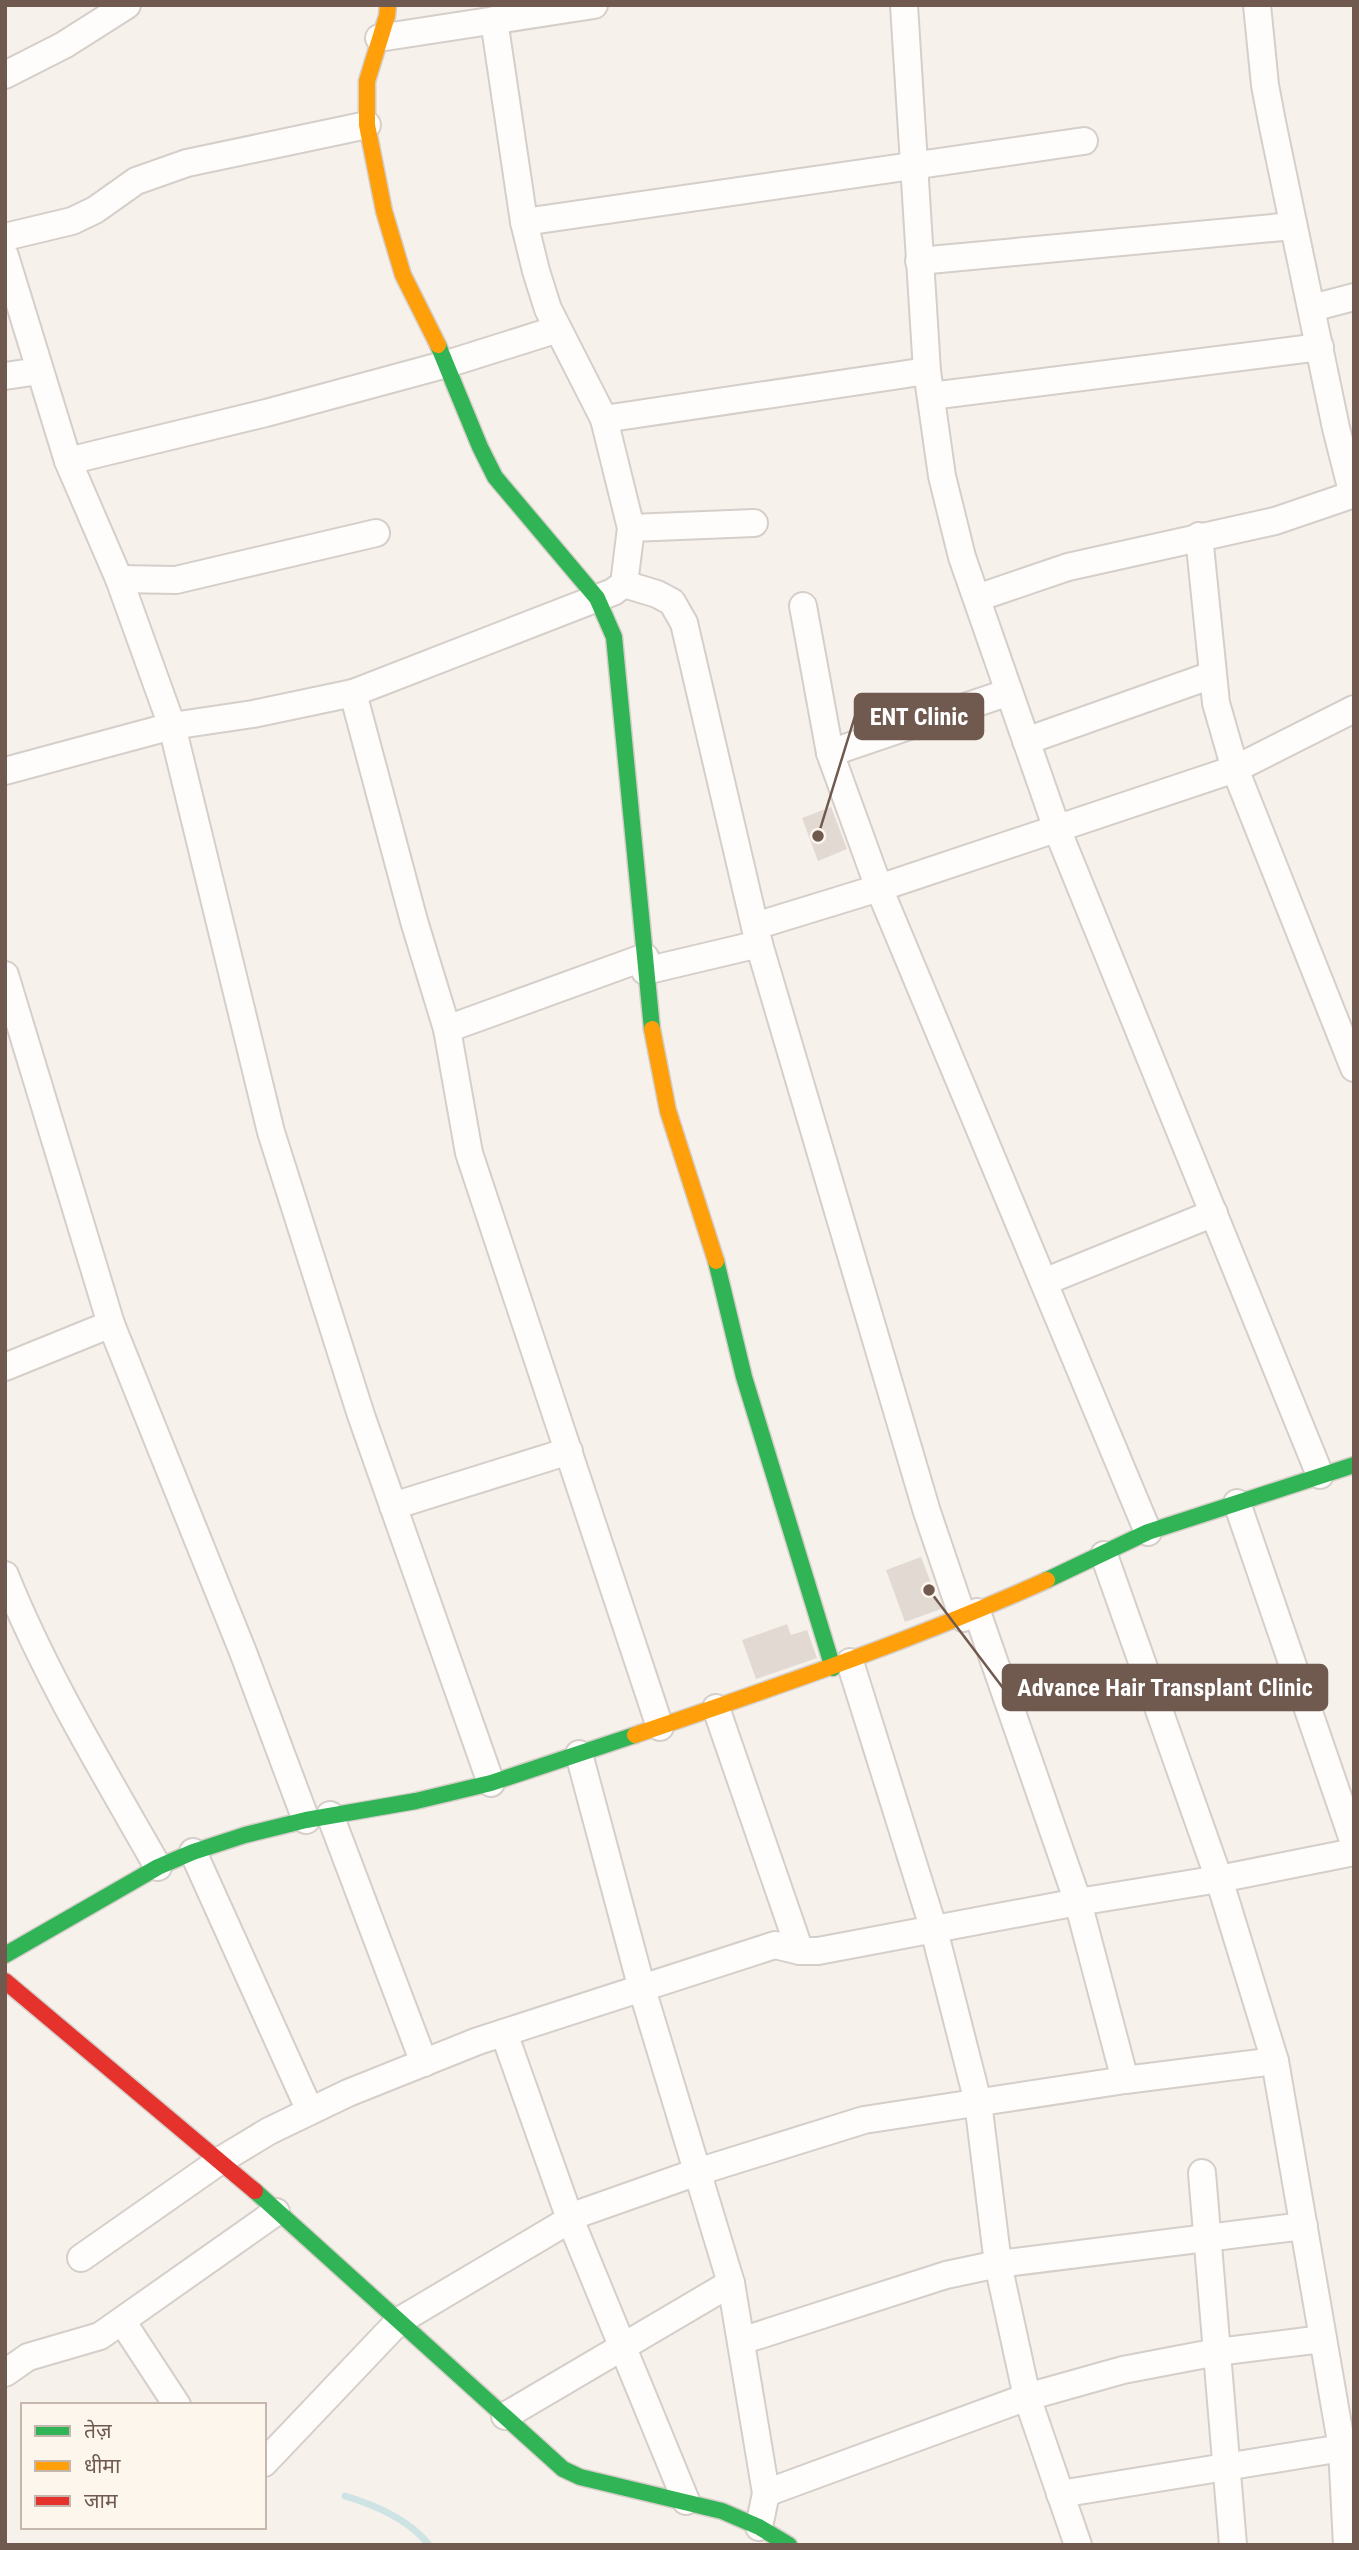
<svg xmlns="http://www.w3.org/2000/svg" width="1359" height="2550" font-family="'Roboto Condensed','Noto Sans Devanagari',sans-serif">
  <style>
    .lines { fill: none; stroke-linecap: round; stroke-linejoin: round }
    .stream { stroke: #cee4e4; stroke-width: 7 }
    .building { fill: #e2d9d3 }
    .street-casing { stroke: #d5cec9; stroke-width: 30 }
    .fast-casing { stroke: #d5cec8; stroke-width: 19 }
    .slow-casing { stroke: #d5cec8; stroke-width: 19 }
    .jam-casing { stroke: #d5cec8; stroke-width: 19 }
    .street { stroke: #fefdfc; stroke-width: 26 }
    .fast { stroke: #30b455; stroke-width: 16 }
    .slow { stroke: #ff9f0a; stroke-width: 16 }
    .jam { stroke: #e5322d; stroke-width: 16 }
    .leader { fill: none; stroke: #70594e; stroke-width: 2.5 }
    .callout-dot { fill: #70594e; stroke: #fdf6ed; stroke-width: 2.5 }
    .callout { fill: #70594e; stroke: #70594e; stroke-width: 2.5 }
    .callout-label { font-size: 24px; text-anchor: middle; font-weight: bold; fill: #fff }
  </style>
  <rect width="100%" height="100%" fill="#f6f1eb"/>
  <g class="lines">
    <path class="stream" d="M345,2496C375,2505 409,2519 429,2545"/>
  </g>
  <g class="building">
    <polygon points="831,807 847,849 818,861 802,818"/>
    <polygon points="921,1557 941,1609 905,1622 886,1570"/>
    <polygon points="787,1624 791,1635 807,1630 817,1658 756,1679 742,1640"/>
  </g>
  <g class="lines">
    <defs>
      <g id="street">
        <polyline points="904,5 927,371 942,476 962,557 1057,829 1320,1475"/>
        <polyline points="1257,5 1265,85 1272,122 1336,428 1353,495"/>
        <polyline points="379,38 594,5"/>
        <polyline points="5,75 64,45 127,5"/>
        <polyline points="524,222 1084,141"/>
        <polyline points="5,237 72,221 95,210 136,181 187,163 367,125"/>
        <polyline points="5,256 68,461 119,579 172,726 271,1132 361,1415 491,1783"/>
        <polyline points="919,261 1293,226"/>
        <polyline points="1312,308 1354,297"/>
        <polyline points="5,376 39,371"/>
        <polyline points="931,396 1320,347"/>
        <polyline points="604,419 927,371"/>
        <polyline points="68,461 266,413 447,364 558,329"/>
        <polyline points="631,528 754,523"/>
        <polyline points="1199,536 1216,703 1235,769 1354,1068"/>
        <polyline points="119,579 176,580 376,533"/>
        <polyline points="624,584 657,594 672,602 684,623 759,944 927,1512 963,1618"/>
        <polyline points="977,598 1068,567 1275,521 1354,494"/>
        <polyline points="803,606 830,753 879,888 1148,1532"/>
        <polyline points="353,693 414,921 447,1029 469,1153 660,1727"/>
        <polyline points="1026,741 1212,675"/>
        <polyline points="830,753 1009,692"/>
        <polyline points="5,771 172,726 253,714 353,693 613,592 624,584 631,528 604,419 548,309 536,271 524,222 494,20"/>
        <polyline points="755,926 879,888 1235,769 1354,709"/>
        <polyline points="645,971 759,944"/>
        <polyline points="5,975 111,1324 243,1652 306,1820"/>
        <polyline points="447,1029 645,957"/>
        <polyline points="1044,1282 1214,1213"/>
        <polyline points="5,1367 111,1324"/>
        <polyline points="1237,1503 1354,1843"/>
        <polyline points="393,1506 569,1451"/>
        <polyline points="1104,1555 1219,1879 1275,2061"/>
        <path d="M5,1575C46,1677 104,1772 158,1867"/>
        <polyline points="977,1612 1078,1902 1125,2080 1275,2061 1342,2448 1060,2494"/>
        <polyline points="850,1662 934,1930 978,2102 998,2264 1027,2397 1123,2370 1217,2352 1323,2339"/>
        <polyline points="716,1708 800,1951"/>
        <polyline points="579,1754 642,1989 731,2283 766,2493 759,2527"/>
        <polyline points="330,1815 424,2063"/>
        <polyline points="193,1852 310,2111"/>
        <polyline points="504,2033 570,2219 686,2501"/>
        <polyline points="1202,2173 1233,2545"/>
        <polyline points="81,2258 221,2160 269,2131 348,2093 478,2041 775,1945 800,1951 818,1951 1078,1902 1219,1879 1354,1852"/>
        <polyline points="122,2321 177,2405"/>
        <polyline points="741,2341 946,2275 998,2264 1304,2226"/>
        <polyline points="5,2373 28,2357 100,2336 276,2212"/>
        <polyline points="505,2416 731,2283"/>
        <polyline points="264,2463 399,2321 581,2213 697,2172 864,2120 1125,2080"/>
        <polyline points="766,2493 1027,2397 1078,2545"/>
        <polyline points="1347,2545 1342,2448 1354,2446"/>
      </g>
      <g id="fast">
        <polyline points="438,345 480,447 495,477 597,598 614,637 652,1029"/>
        <polyline points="716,1261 744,1377 833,1668"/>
        <polyline points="1047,1580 1148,1532 1354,1465"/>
        <polyline points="5,1955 158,1867 193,1852 245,1835 306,1820 416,1801 491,1783 635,1735"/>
        <polyline points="255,2191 563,2469 580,2477 722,2511 759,2527 789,2545"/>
      </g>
      <g id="slow">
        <polyline points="388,5 387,16 367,81 367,125 384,211 403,275 438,345"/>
        <polyline points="652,1029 668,1111 716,1261"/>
        <path d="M635,1735C775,1687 912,1641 1047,1580"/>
      </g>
      <polyline id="jam" points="5,1981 255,2191"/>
    </defs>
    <use href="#street" class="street-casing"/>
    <use href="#fast" class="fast-casing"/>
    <use href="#slow" class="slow-casing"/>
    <use href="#jam" class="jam-casing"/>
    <use href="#street" class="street"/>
    <use href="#fast" class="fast"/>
    <use href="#slow" class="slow"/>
    <use href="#jam" class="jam"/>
  </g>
  <path class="leader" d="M818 836L855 716M929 1590L1003 1688"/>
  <g class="callout-dot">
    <circle cx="818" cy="836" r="7"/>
    <circle cx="929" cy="1590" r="7"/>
  </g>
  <g class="callout">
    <rect x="855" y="694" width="128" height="45" rx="7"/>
    <rect x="1003" y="1665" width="324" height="45" rx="7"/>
  </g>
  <g class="callout-label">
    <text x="919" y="725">ENT Clinic</text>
    <text x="1165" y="1696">Advance Hair Transplant Clinic</text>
  </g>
  <rect width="1359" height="2550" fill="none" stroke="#70594e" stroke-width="14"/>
  <rect x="21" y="2403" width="245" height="126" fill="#fdf6ed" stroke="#c5b7ad" stroke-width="2"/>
  <rect x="35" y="2426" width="35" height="10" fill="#30b455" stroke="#c5b7ad" stroke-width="2"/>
  <text x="84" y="2438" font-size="21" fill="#70594e">तेज़</text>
  <rect x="35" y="2461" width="35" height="10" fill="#ff9f0a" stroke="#c5b7ad" stroke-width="2"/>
  <text x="84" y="2473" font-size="21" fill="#70594e">धीमा</text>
  <rect x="35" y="2496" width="35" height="10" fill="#e5322d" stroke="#c5b7ad" stroke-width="2"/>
  <text x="84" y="2508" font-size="21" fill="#70594e">जाम</text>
</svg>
